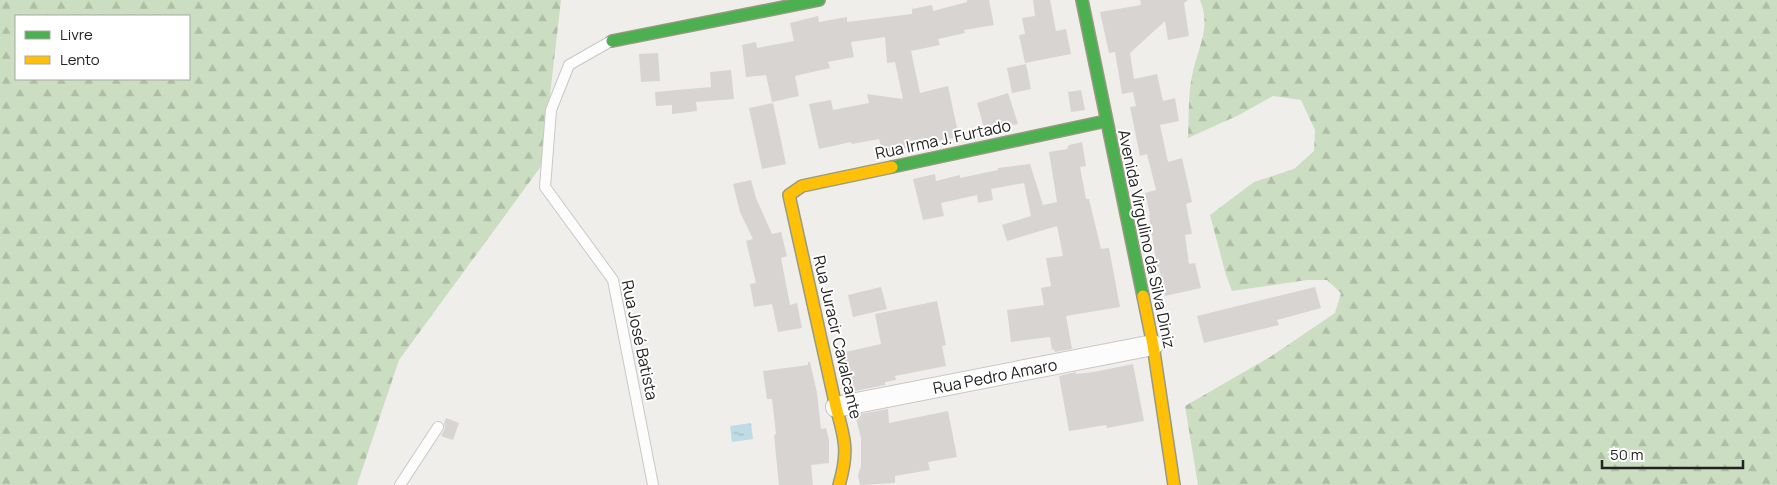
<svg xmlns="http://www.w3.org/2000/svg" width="1777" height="485" font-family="Manrope,sans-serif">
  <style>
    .forest { fill: url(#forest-firs); fill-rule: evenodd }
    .water { fill: url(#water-ripples) }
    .building { fill: #d7d4d2 }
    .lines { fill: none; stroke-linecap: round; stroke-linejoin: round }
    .lane-casing { stroke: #c9c8c7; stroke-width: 12 }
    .street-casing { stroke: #c9c8c7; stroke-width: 22 }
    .fast-casing { stroke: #999a82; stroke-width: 14 }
    .slow-casing { stroke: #999a82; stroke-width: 14 }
    .lane { stroke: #fdfcfc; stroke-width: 10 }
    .street { stroke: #fdfcfc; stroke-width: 20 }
    .fast { stroke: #4caf50; stroke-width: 11 }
    .slow { stroke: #ffc107; stroke-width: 11 }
    .labels { text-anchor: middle; stroke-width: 4; stroke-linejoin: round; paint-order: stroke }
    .street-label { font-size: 16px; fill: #222; stroke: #fff }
  </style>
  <defs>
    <pattern id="forest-firs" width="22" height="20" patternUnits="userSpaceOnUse" patternTransform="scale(1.25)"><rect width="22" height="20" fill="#cbdec1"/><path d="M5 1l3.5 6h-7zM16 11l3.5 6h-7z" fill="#aebea6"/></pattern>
    <pattern id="water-ripples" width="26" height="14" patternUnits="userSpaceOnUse" patternTransform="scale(1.25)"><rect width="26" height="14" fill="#bfdbe3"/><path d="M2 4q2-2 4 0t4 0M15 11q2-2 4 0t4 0" fill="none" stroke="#a4bcc2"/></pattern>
  </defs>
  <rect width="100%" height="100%" fill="#f0eeeb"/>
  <g class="forest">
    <path d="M0,0H561L542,165L399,360L357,485H0ZM16,16H189V79H16Z"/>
    <path d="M1200,0H1777V485H1198L1185,406L1270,357L1335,313L1341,293L1327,280H1307L1232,291L1226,275L1210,215L1254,182L1294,169L1314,151L1315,130L1301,100L1273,96L1239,115L1188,138C1189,119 1188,94 1192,76C1197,48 1212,29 1200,0Z"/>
  </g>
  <polygon class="water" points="751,423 753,439 732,442 730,426"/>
  <g class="building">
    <polygon points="967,0 989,0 994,25 964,30 965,33 938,39 940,45 911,51 920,93 948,86 959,137 937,141 936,138 906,146 907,148 883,153 879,139 852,144 851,142 819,149 809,104 831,100 833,110 869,103 867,94 903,99 895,62 887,63 885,37 851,42 854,57 828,62 830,68 795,76 799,96 772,102 766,75 746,77 742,45 756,42 757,48 794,41 790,23 818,16 819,22 847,17 847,22 912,14 912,9 932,5 933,11 967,2"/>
    <polygon points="1033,0 1050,0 1056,31 1066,29 1071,54 1025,63 1019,35 1025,34 1022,18 1035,16"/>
    <polygon points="1140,0 1188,0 1184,3 1189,36 1168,40 1165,21 1130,53 1134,79 1157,74 1163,101 1175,98 1179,121 1160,125 1168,162 1182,158 1192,202 1186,204 1192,234 1185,235 1189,264 1195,263 1201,288 1165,296 1159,267 1157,267 1149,215 1150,215 1145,193 1156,190 1147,154 1140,156 1130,107 1136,106 1133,92 1122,94 1115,52 1109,53 1100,12 1141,5"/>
    <polygon points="658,53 660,81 641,82 639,54"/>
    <polygon points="1026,64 1031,89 1012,93 1007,68"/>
    <polygon points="731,70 734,99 696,102 697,111 672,114 672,105 656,106 655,92 711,87 710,72"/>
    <polygon points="1081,90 1085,110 1071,112 1068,92"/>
    <polygon points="1008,93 1018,124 985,131 977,103"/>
    <polygon points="773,103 786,164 762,169 749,108"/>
    <polygon points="1082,142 1086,166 1080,167 1086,199 1089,199 1101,249 1109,248 1120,307 1066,316 1072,349 1055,352 1054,349 1052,350 1050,337 1011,342 1007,310 1044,305 1041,288 1051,286 1046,258 1063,256 1057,226 1007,241 1002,225 1031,216 1024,183 991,189 993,200 978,203 977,195 941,203 944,216 923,220 913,179 935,174 936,181 960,175 960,178 998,170 998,168 1030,164 1043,205 1057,202 1049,152 1067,149 1069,145"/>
    <polygon points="751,180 756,198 772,234 781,232 787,256 781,258 790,305 797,303 802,328 778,332 772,304 754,307 750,284 756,283 746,241 753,239 740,212 733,184"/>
    <polygon points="881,287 887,309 853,317 848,295"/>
    <polygon points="1315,287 1321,308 1277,320 1279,325 1204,343 1197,316"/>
    <polygon points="937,301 946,345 942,346 946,366 895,376 896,380 885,382 885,385 850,392 841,353 881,344 875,314"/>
    <polygon points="808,362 810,362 817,393 821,429 826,428 829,440 829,463 811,465 813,485 779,485 774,435 776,434 772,399 767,399 763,371 808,365"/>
    <polygon points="1133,364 1144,421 1107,428 1106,425 1069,431 1059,376 1076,372 1076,374 1094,372"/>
    <polygon points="888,409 889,423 948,411 957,457 928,462 930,470 895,476 895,483 860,485 858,475 861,466 861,438 855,415"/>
    <polygon points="446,418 459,423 453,440 441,436 445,428 444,423"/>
  </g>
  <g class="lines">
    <defs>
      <g id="lane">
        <polyline points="611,41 569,65 551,110 545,187 613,280 653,485"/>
        <polyline points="400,485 438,427"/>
      </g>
      <polyline id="street" points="836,407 1153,345"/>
      <g id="fast">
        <polyline points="1082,0 1143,296"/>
        <polyline points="612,41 819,0"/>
        <polyline points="892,167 1106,121"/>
      </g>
      <g id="slow">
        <polyline points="1143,296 1153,345 1174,485"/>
        <path d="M839,485C849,452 845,439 836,407L789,195L802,186L892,167"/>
      </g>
    </defs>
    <use href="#lane" class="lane-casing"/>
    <use href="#street" class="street-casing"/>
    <use href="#fast" class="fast-casing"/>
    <use href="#slow" class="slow-casing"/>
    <use href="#lane" class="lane"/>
    <use href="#street" class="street"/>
    <use href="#fast" class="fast"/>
    <use href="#slow" class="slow"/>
  </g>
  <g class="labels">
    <g class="street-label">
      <text transform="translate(943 139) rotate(-12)" y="6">Rua Irma J. Furtado</text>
      <text transform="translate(1147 239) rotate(78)" y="6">Avenida Virgulino da Silva Diniz</text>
      <text transform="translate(838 337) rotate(77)" y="6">Rua Juracir Cavalcante</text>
      <text transform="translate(640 340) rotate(78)" y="6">Rua José Batista</text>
      <text transform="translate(995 376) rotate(-11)" y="6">Rua Pedro Amaro</text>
    </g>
  </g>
  <rect x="15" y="15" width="175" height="65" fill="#ffffff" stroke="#a7a7a7"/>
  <rect x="25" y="31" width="25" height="8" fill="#4caf50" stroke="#a7a7a7"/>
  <text x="60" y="40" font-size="15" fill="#222222">Livre</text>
  <rect x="25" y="56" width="25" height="8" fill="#ffc107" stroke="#a7a7a7"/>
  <text x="60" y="65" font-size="15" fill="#222222">Lento</text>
  <path d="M1602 460v8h141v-8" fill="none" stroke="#222222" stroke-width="2.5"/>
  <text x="1610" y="460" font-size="15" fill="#222222" stroke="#ffffff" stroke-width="4" paint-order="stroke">50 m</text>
</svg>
